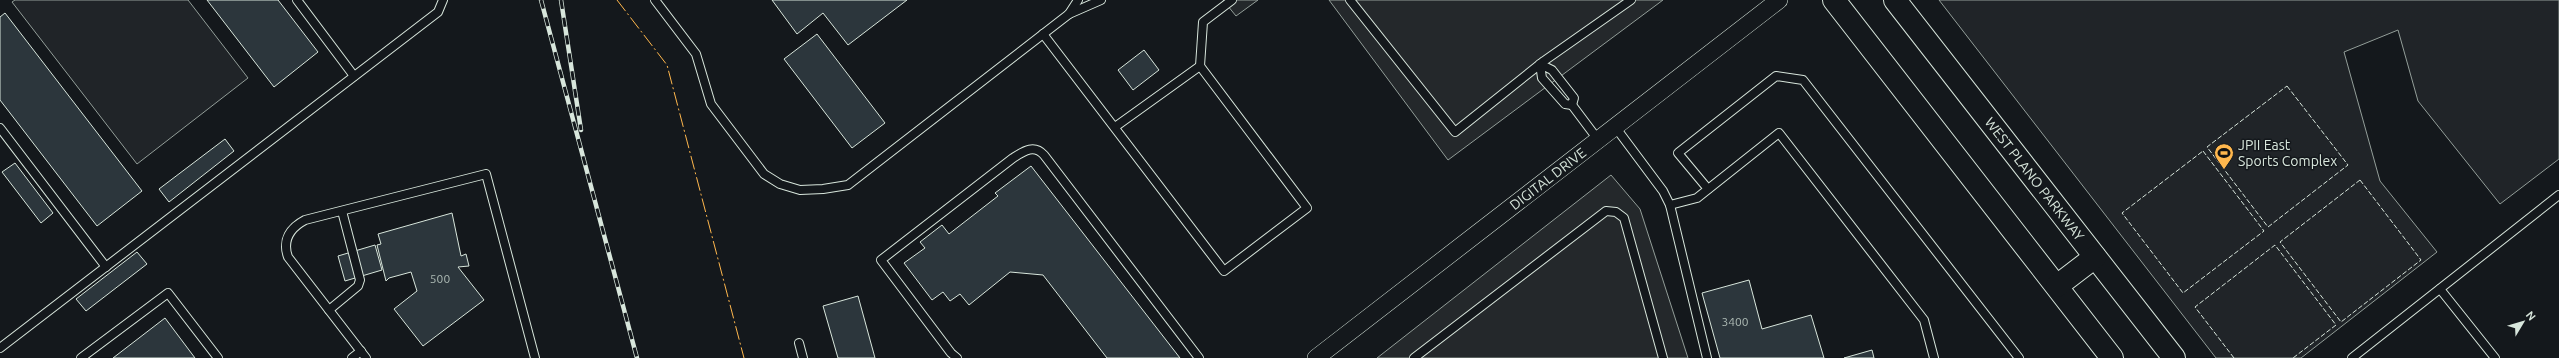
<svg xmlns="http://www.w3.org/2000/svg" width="2559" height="358" font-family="Ubuntu,sans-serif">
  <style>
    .green { fill: #202428; stroke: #939e99 }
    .parking { fill: #24282b; stroke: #939e99 }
    .building { fill: #2c363c; stroke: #d8e6dc }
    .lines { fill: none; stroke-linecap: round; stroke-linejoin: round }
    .service-casing { stroke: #d8e6dc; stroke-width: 10 }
    .minor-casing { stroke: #d8e6dc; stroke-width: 18 }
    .secondary-casing { stroke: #d8e6dc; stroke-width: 24 }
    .service { stroke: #14181c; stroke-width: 8 }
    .minor { stroke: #14181c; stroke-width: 17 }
    .secondary { stroke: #14181c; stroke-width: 22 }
    .rail-casing { stroke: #d8e6dc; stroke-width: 4.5 }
    .rail { stroke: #14181c; stroke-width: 3; stroke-dasharray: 9; stroke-linecap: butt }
    .fence { stroke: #d8e6dc; stroke-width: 1; stroke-dasharray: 5 2; stroke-linecap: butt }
    .power { stroke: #ffb74d; stroke-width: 1; stroke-dasharray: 14 3 2 3; stroke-linecap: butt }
    .labels { text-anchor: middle; stroke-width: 3; stroke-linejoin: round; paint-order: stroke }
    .number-label { font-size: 12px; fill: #adbab4 }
    .poi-label { font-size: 14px; fill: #d8e6dc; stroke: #14181c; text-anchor: start }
    .street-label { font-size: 14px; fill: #d8e6dc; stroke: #14181c }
  </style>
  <rect width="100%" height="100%" fill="#14181c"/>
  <g class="green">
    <polygon points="15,0 188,0 248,78 137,164 12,2"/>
    <polygon points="1939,0 2559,0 2559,159 2500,204 2418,101 2398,30 2344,52 2380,181 2437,252 2301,358 2216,358"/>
  </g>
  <g class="parking">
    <polygon points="1223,0 1258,0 1236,16"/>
    <polygon points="1329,0 1663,0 1448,160"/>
    <polygon points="1611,175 1640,209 1688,358 1377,358"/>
  </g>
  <g class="building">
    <polygon points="207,0 278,0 318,52 274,87"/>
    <polygon points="772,0 907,0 848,45 823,13 797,34"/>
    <polygon points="5,13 142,191 97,226 0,100 0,17"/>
    <polygon points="817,34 885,123 852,148 784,59"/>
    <polygon points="1144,50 1159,70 1133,90 1118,70"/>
    <polygon points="225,139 234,151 169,202 159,189"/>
    <polygon points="15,163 53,213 41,223 2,172"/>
    <polygon points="1031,166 1180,358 1107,358 1043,275 1010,272 969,305 960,294 950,301 943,292 932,300 904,263 925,248 920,242 942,225 949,234 998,196 995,193"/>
    <polygon points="452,213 461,256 466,254 469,266 458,267 484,300 423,346 394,309 417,291 411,272 389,278 386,281 377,245 381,244 378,234"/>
    <polygon points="375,245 382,270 345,281 338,256"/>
    <polygon points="137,252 147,264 86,311 76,299"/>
    <polygon points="1749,280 1762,329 1811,315 1824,358 1720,358 1702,293"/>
    <polygon points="858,296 875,358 838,358 823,306"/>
    <polygon points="165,318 195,358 113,358"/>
    <polygon points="1872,350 1874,358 1844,358"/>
  </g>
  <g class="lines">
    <defs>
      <g id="service">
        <polyline points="297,0 354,76"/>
        <polyline points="655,0 696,54 711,104 764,174 780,184 800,190 823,189 848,185 1069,14 1078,0"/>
        <polyline points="1350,0 1455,132 1544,61 1631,0"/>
        <polyline points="1069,14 1101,0"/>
        <polyline points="1043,34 1224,271 1307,208 1200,66 1115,127"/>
        <polygon points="1540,64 1552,70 1574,98 1572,105 1565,104 1542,78"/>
        <polyline points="1200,66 1203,22 1232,0"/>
        <polyline points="1572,105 1599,141"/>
        <polyline points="0,128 106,267"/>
        <polyline points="1616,128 1663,191 1670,205 1707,358"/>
        <polyline points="1708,189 1678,153 1776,76 1803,80 2019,358"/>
        <polyline points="1670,205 1697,198 1779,133 1924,320 1934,358"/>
        <polyline points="2440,289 2495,358"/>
        <polyline points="329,310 358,286 360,280 342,211"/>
        <polyline points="799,343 803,358"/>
        <polyline points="0,348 438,12 443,0"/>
        <polyline points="81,358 168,293 218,358"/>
        <polyline points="352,358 361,351"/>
        <path d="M366,358L288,257C282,240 290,228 305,220L486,174L535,358"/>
        <path d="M957,358L951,353L881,260L1013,158C1024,151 1034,144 1044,155L1199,358"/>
        <polyline points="1414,358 1606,211 1616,212 1624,218 1663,358"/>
        <polyline points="2352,358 2559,195"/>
      </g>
      <g id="minor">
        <path id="s1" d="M1316,358L1779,0"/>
      </g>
      <g id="secondary">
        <polyline points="1834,0 2112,358"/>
        <path id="s2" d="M1895,0L2174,358"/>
        <polyline points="2057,286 2095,257"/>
      </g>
    </defs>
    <use href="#service" class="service-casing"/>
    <use href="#minor" class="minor-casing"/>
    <use href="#secondary" class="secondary-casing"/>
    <use href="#service" class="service"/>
    <use href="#minor" class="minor"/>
    <use href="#secondary" class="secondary"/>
    <defs>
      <g id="rail">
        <polyline points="541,0 637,358"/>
        <polyline points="561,0 581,130"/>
      </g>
    </defs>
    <use href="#rail" class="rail-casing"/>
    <use href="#rail" class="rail"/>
    <g class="fence">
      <polygon points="2287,86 2348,165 2268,227 2207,147"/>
      <polygon points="2203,151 2264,231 2183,293 2122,213"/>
      <polygon points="2360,180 2421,260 2341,322 2280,242"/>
      <polyline points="2234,358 2195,307 2275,245 2336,325 2293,358"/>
    </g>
    <polyline class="power" points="617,0 667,65 744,358"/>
  </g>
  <defs>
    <symbol id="stadium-pin" viewBox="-11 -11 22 30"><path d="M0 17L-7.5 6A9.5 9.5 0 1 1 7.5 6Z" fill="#ffb74d" stroke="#14181c"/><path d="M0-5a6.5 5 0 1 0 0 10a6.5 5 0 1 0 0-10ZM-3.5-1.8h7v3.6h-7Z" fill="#111"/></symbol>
  </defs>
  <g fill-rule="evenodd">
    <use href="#stadium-pin" x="2213" y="142" width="22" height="30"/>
  </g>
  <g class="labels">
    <g class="number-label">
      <text x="440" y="283">500</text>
      <text x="1735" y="326">3400</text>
    </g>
    <g class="poi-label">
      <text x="2238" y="150">JPII East<tspan x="2238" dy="16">Sports Complex</tspan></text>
    </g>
    <g class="street-label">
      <text dy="5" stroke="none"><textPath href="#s2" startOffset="227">WEST PLANO PARKWAY</textPath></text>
      <text dy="5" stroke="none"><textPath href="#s1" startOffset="293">DIGITAL DRIVE</textPath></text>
    </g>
  </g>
  <g transform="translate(2523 322) rotate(52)" stroke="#14181c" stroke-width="3" paint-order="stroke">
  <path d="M0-3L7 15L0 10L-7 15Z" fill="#d8e6dc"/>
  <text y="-6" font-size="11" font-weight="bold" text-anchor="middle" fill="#d8e6dc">N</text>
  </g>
</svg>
